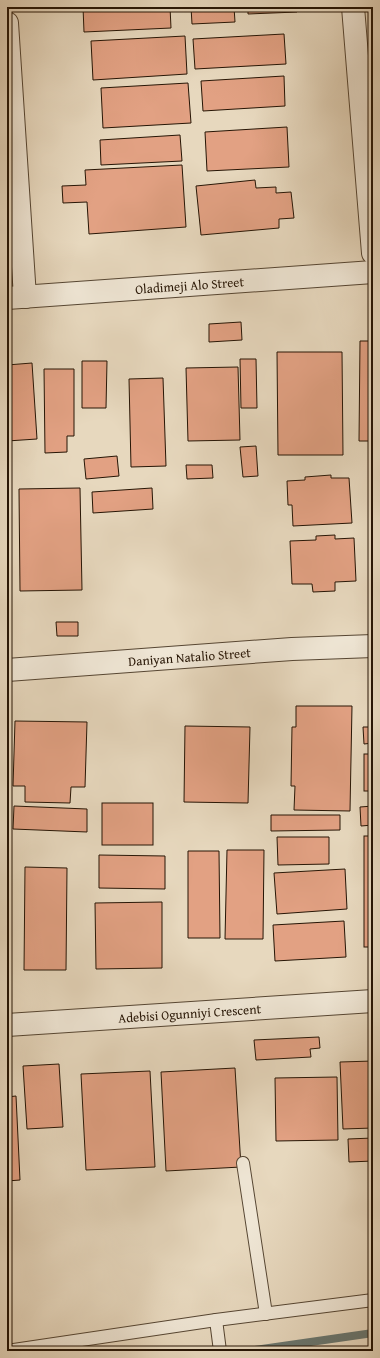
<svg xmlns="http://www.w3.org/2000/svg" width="380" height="1358" font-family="'Gentium Book Plus',serif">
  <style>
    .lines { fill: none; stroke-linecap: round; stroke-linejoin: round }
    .stream { stroke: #6a7770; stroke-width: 8 }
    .building { fill: #e2a183; stroke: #261505 }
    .service-casing { stroke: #564633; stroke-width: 14 }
    .minor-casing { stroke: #564633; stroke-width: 24 }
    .service { stroke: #efe6d5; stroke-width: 12 }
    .minor { stroke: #efe6d5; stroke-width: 22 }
    .labels { text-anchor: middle; stroke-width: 4; stroke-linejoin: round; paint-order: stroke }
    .street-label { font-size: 13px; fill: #261505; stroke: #efe6d5 }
  </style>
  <rect width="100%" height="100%" fill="#e7d8be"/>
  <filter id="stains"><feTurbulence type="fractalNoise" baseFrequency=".005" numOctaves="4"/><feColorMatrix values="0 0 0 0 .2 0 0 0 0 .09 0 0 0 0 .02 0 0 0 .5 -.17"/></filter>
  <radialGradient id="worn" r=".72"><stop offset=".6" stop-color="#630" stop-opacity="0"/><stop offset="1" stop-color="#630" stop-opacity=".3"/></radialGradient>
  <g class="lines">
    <polyline class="stream" points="255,1350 373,1333"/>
  </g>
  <g class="building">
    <polygon points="83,7 170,7 171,28 84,32"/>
    <polygon points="191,7 234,7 235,22 192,24"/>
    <polygon points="248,7 297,7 297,12 248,14"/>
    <polygon points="284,34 286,64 195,69 193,39"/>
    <polygon points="185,36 187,74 93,80 91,41"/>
    <polygon points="284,76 285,106 203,111 201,81"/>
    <polygon points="188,83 191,123 103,128 101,88"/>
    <polygon points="287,127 289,167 207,171 205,132"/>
    <polygon points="180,135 182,161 101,165 100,140"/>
    <polygon points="182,165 186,227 89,234 87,202 63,203 62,186 86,185 85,170"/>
    <polygon points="255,180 256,188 276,187 276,193 291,192 294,218 279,219 279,228 201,235 196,186"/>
    <polygon points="241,322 242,340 209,342 209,324"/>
    <polygon points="360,341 373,341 373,441 359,441"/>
    <polygon points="277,352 342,352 343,455 278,455"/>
    <polygon points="240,359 256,359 257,408 241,408"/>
    <polygon points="82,361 107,361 106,408 82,408"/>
    <polygon points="32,363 37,439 7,441 7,365"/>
    <polygon points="238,367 240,440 188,441 186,368"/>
    <polygon points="44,369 74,369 74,436 67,436 67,452 45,453"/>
    <polygon points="163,378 166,466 131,467 129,379"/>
    <polygon points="256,446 258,476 243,477 240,447"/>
    <polygon points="117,456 119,476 86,479 84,459"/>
    <polygon points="186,465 212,465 213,478 187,479"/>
    <polygon points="331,475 331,478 349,478 352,523 293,526 292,505 288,505 287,481 305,480 305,477"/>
    <polygon points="80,488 82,590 20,591 19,489"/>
    <polygon points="152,488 153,509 93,513 92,492"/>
    <polygon points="335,535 335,539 354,538 356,581 335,582 335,591 313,592 312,584 292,584 290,541 316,540 316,536"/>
    <polygon points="56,622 78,622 78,636 57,636"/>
    <polygon points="296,706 352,706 350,811 294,810 295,786 291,786 292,727 296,727"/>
    <polygon points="15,721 87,722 85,787 71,787 70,803 25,802 25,786 13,786"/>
    <polygon points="185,726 250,727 248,803 184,802"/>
    <polygon points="363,727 373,727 373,743 364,744"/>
    <rect x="364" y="754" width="9" height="37"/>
    <rect x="102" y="803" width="51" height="42"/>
    <polygon points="14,806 87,809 87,832 13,829"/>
    <polygon points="373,806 373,825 361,826 360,807"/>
    <polygon points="271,815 340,815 340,830 271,831"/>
    <rect x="364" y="836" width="9" height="111"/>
    <polygon points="277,837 329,837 329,864 278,865"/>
    <polygon points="227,850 264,850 263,939 225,939"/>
    <polygon points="188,851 219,851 220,938 188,938"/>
    <polygon points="99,855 165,856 165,889 99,888"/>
    <polygon points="25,867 67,868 66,970 24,970"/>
    <polygon points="345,869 347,909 277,914 274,873"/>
    <polygon points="162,902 162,968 96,969 95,903"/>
    <polygon points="344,921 346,957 275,961 273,925"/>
    <polygon points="319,1037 320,1048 310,1049 311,1057 256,1060 254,1040"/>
    <polygon points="373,1061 373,1128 343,1129 340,1062"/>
    <polygon points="59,1064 63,1127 27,1129 23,1066"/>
    <polygon points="235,1068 241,1167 166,1171 161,1072"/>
    <polygon points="150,1071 155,1167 86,1170 81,1074"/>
    <polygon points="337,1077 338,1140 276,1141 275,1078"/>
    <polygon points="16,1096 20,1180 7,1181 7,1097"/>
    <polygon points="373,1138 373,1161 349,1162 348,1139"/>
  </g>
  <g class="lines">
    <defs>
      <g id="service">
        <polyline points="243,1163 266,1314"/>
        <polyline points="216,1320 220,1351"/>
        <polyline points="7,1351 216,1320 373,1300"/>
      </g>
      <g id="minor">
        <polyline points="353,7 373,253"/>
        <polyline points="7,23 25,297"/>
        <path id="s1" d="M7,298L373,272"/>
        <path id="s2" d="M7,670L292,649L373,646"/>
        <path id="s3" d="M7,1025L373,1001"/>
      </g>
    </defs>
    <use href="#service" class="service-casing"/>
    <use href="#minor" class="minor-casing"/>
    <use href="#service" class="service"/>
    <use href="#minor" class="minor"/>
  </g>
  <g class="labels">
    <g class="street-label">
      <text dy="5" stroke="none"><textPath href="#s1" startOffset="183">Oladimeji Alo Street</textPath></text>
      <text dy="5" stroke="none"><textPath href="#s2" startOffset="183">Daniyan Natalio Street</textPath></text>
      <text dy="5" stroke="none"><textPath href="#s3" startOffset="183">Adebisi Ogunniyi Crescent</textPath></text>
    </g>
  </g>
  <rect width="380" height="1358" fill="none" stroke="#e7d8be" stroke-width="24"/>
  <rect x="8" y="8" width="364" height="1342" fill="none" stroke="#261505" stroke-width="2"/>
  <rect x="12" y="12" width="356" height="1334" fill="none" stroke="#261505"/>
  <rect width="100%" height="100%" filter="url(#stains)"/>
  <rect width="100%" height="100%" fill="url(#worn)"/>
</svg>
